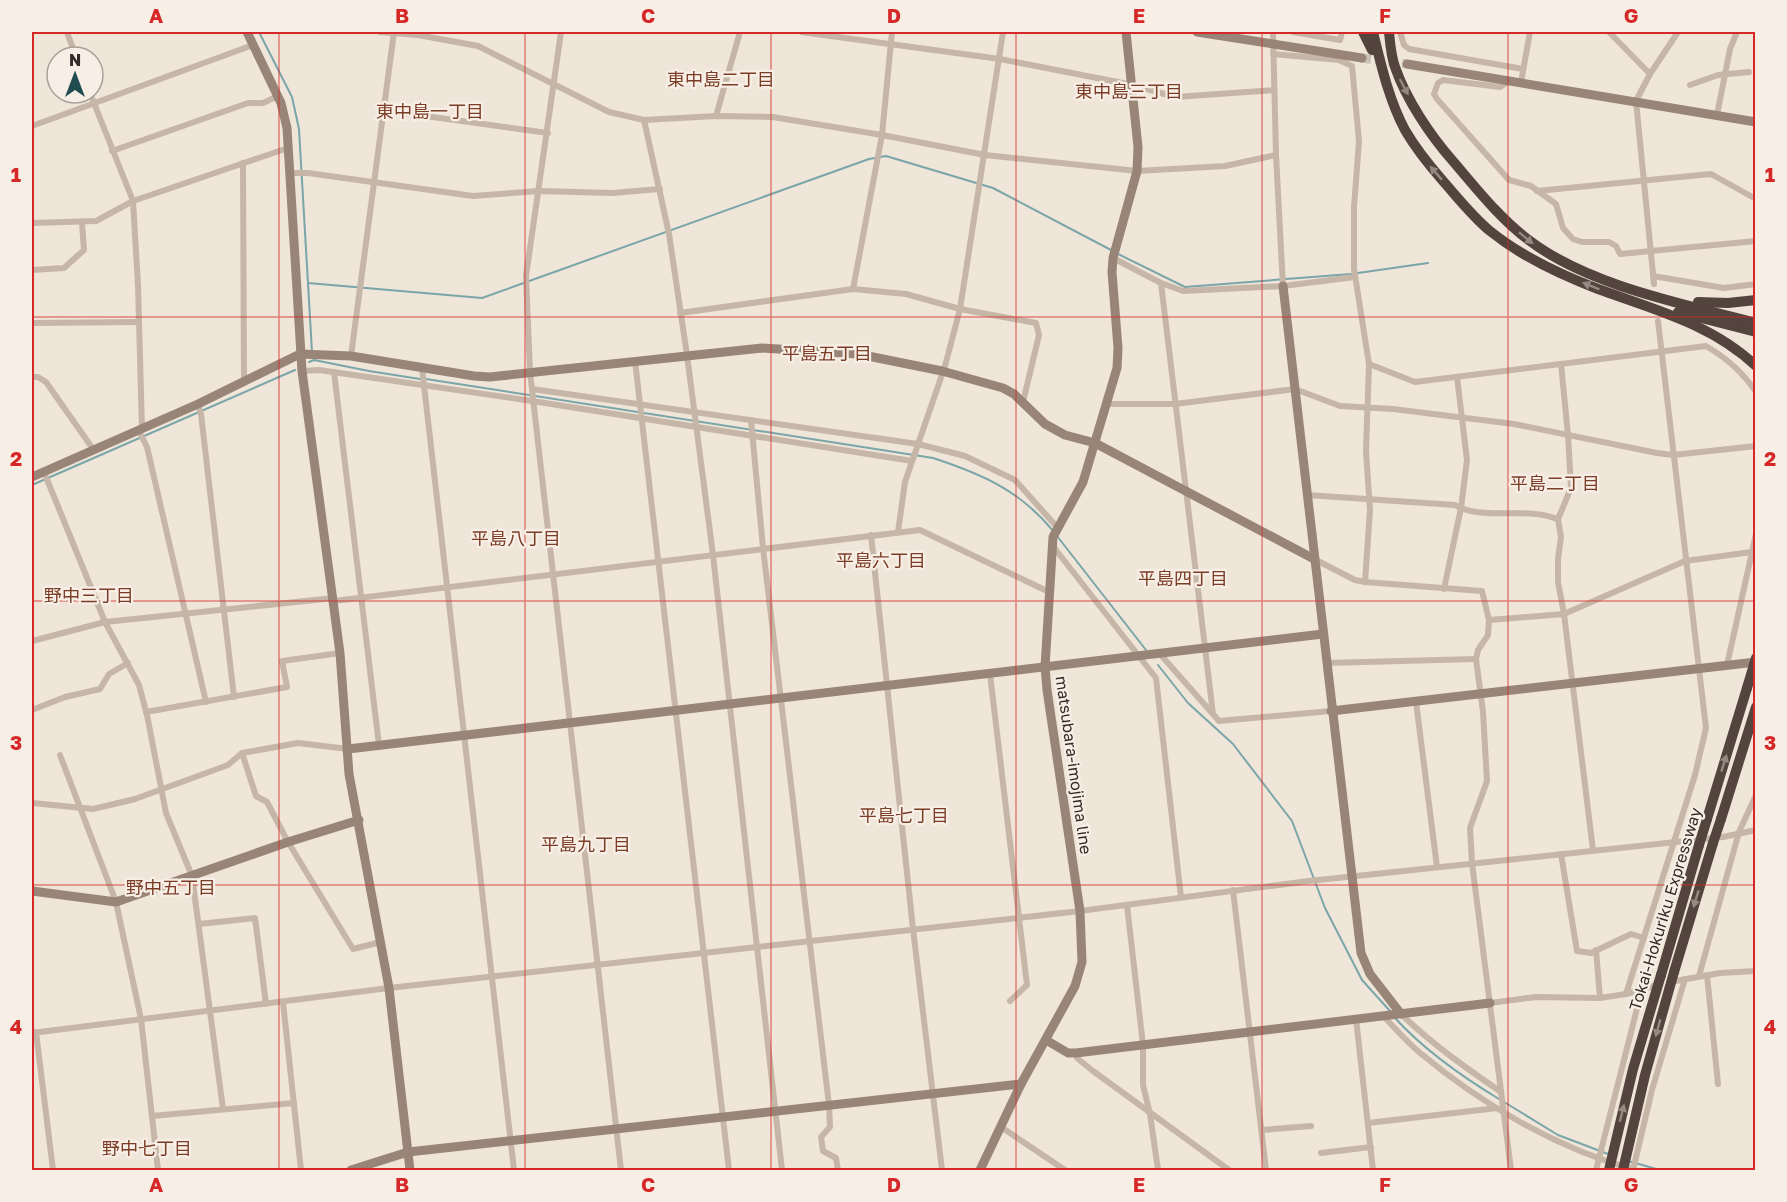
<svg xmlns="http://www.w3.org/2000/svg" width="1787" height="1202" font-family="'Golos Text','Noto Sans JP',sans-serif">
  <style>
    .lines { fill: none; stroke-linecap: round; stroke-linejoin: round }
    .stream { stroke: #7ba6a9; stroke-width: 2 }
    .secondary-tunnel { stroke: #c9c0b5; stroke-width: 9; stroke-dasharray: 9 4.5; stroke-linecap: butt }
    .street { stroke: #c6b6a7; stroke-width: 6 }
    .secondary { stroke: #998578; stroke-width: 9 }
    .highway { stroke: #53453e; stroke-width: 10 }
    .highway-bridge { stroke: #53453e; stroke-width: 10 }
    .oneway { fill: #958981 }
    .grid { fill: none; stroke: #d62828; stroke-width: 1.5; stroke-opacity: 0.55 }
    .labels { text-anchor: middle; stroke-width: 4.5; stroke-linejoin: round; paint-order: stroke }
    .street-label { font-size: 16px; fill: #332b27; stroke: #f7efe5 }
    .neighbourhood-label { font-size: 18px; fill: #7b3d27; stroke: #f7efe5 }
    .neatline { fill: none; stroke: #d62828; stroke-width: 2 }
    .grid-label { font-size: 20px; text-anchor: middle; font-weight: bold; fill: #d62828 }
  </style>
  <rect width="100%" height="100%" fill="#efe5d9"/>
  <g class="lines">
    <g class="stream">
      <polyline points="259,32 292,97 299,129 312,352"/>
      <polyline points="1116,253 1185,287 1351,274 1428,263"/>
      <polyline points="308,283 482,298 869,159 886,156 993,188 1111,250"/>
      <polyline points="309,362 314,360 369,371 420,379"/>
      <path d="M426,379L933,458C982,474 1021,491 1054,532"/>
      <polyline points="32,485 295,370"/>
      <polyline points="1057,536 1146,650"/>
      <polyline points="1158,665 1188,703 1233,744 1292,821 1325,908 1362,980 1390,1011"/>
      <path d="M1395,1018C1425,1051 1461,1076 1499,1099"/>
      <polyline points="1504,1102 1558,1135 1608,1154"/>
      <polyline points="1628,1161 1660,1170"/>
    </g>
    <polyline class="secondary-tunnel" points="1362,58 1407,64"/>
    <g class="street">
      <polyline points="67,32 76,57"/>
      <polyline points="380,32 418,35 478,46 609,112 644,120 716,116 773,117 882,135 985,155 1137,171 1225,166 1276,155"/>
      <polyline points="561,32 526,276 530,372 621,1170"/>
      <polyline points="801,32 1000,59 1133,85 1175,97 1274,90"/>
      <polyline points="1273,32 1276,155 1283,286"/>
      <polyline points="1293,32 1340,40 1342,32"/>
      <polyline points="1400,32 1404,45 1409,49 1523,69"/>
      <polyline points="1609,32 1650,74 1678,32"/>
      <path d="M1273,54L1339,60L1352,66L1359,141L1354,207V269L1369,364L1415,382L1706,346C1725,357 1744,374 1756,392"/>
      <polyline points="1650,74 1636,101 1654,284"/>
      <polyline points="1509,81 1500,87 1443,80 1438,83 1434,94 1437,99 1509,180 1531,186 1556,204 1563,228 1573,239 1582,242 1609,242 1616,246 1620,254 1756,241"/>
      <polyline points="1521,82 1530,32"/>
      <polyline points="1690,85 1718,75 1749,72"/>
      <polyline points="90,93 133,201 138,285 142,429"/>
      <polyline points="382,110 548,133"/>
      <polyline points="1717,115 1730,49 1737,32"/>
      <polyline points="716,116 740,32"/>
      <polyline points="644,120 669,234 687,355 713,555 782,1170"/>
      <polyline points="32,126 253,45"/>
      <polyline points="112,151 248,103 263,103 278,96"/>
      <polyline points="243,163 244,381"/>
      <polyline points="289,173 308,173 473,196 539,191 612,193 660,189"/>
      <polyline points="1537,191 1711,174 1756,199"/>
      <polyline points="32,223 96,221 133,201 288,148"/>
      <polyline points="1113,258 1161,283 1183,291 1283,286 1355,277"/>
      <polyline points="32,270 64,268 84,250 82,223"/>
      <polyline points="1653,276 1724,288 1756,284"/>
      <polyline points="1161,283 1213,714"/>
      <polyline points="853,289 882,135 892,32"/>
      <polyline points="680,313 853,289 906,294 960,309 1036,323 1039,335 1023,402"/>
      <polyline points="32,323 139,322"/>
      <polyline points="351,356 394,32"/>
      <polyline points="635,361 729,1170"/>
      <polyline points="1561,364 1568,435 1571,488 1558,519 1561,537 1558,559 1558,582 1564,614 1593,850"/>
      <polyline points="422,368 514,1170"/>
      <polyline points="302,371 319,370 532,401 912,461"/>
      <polyline points="334,372 379,745"/>
      <polyline points="32,377 38,377 46,382 93,449"/>
      <polyline points="532,389 918,444 965,456 1015,480 1057,527"/>
      <polyline points="198,404 201,414 234,697"/>
      <polyline points="1107,404 1175,404 1295,389 1340,406 1393,409 1514,424 1657,453 1673,455 1756,446"/>
      <polyline points="751,420 763,548 829,1105 830,1127 821,1137 823,1151 836,1158 838,1170"/>
      <polyline points="139,431 147,447 206,702"/>
      <polyline points="44,472 105,622 139,685 147,715 166,813 192,876 223,1109"/>
      <path d="M1307,495L1455,505C1477,518 1510,511 1535,514C1543,514 1551,517 1558,519"/>
      <polyline points="898,532 905,482 945,366 960,309 1003,32"/>
      <polyline points="871,535 913,929 942,1170"/>
      <polyline points="1052,545 1156,678 1181,897"/>
      <polyline points="1314,559 1355,580 1365,582 1482,591 1489,620 1488,635 1478,650 1476,659 1483,712 1487,781 1470,828 1472,863 1511,1170"/>
      <polyline points="1365,582 1370,510 1366,451 1369,364"/>
      <polyline points="1444,589 1461,508 1467,460 1457,377"/>
      <polyline points="334,601 920,530 1049,592"/>
      <polyline points="1489,620 1564,614 1685,561 1752,552"/>
      <polyline points="32,641 105,622 334,598"/>
      <polyline points="1160,654 1219,721 1331,711"/>
      <polyline points="1326,663 1476,659"/>
      <polyline points="1727,665 1756,534"/>
      <polyline points="990,674 1027,985 1010,1001"/>
      <polyline points="1416,702 1437,867"/>
      <polyline points="32,710 65,697 100,689 109,674 128,663"/>
      <polyline points="146,712 287,687 282,661 340,653"/>
      <polyline points="242,753 256,796 267,802 288,842 353,949 381,942"/>
      <polyline points="60,755 116,902 141,1019 158,1170"/>
      <polyline points="32,803 93,809 135,799 228,765 242,753 298,743 348,749"/>
      <polyline points="1561,854 1577,951 1591,953 1631,934 1644,938"/>
      <polyline points="1233,890 1266,1170"/>
      <polyline points="1127,905 1143,1045 1143,1085 1150,1114 1158,1170"/>
      <polyline points="199,924 255,918 266,1004"/>
      <polyline points="1596,950 1600,998"/>
      <polyline points="1707,975 1718,1084"/>
      <polyline points="1699,976 1739,832 1756,795"/>
      <polyline points="1670,982 1720,973 1756,971"/>
      <polyline points="1626,994 1695,775 1706,728 1658,321"/>
      <polyline points="283,1002 301,1170"/>
      <polyline points="1490,1003 1536,997 1600,998 1626,994 1660,984"/>
      <path d="M1401,1014C1432,1044 1466,1068 1501,1092"/>
      <path d="M1383,1016C1395,1028 1406,1041 1419,1052C1481,1104 1556,1148 1635,1170"/>
      <polyline points="1356,1019 1373,1170"/>
      <polyline points="36,1032 53,1170"/>
      <polyline points="32,1033 389,988 1080,911 1309,881 1723,837 1756,830"/>
      <polyline points="1076,1053 1077,1058 1093,1071 1229,1170"/>
      <polyline points="152,1116 294,1103"/>
      <polyline points="1368,1123 1497,1108"/>
      <polyline points="1001,1127 1065,1170"/>
      <polyline points="1262,1130 1311,1126"/>
      <polyline points="1321,1153 1371,1147"/>
      <polyline points="1596,1170 1642,989"/>
      <polyline points="1633,1170 1652,1090 1685,979"/>
    </g>
    <g class="secondary">
      <polyline points="247,32 281,103 287,128 302,371 340,653 349,774 389,988 410,1170"/>
      <polyline points="1197,32 1362,58"/>
      <polyline points="1407,64 1756,122"/>
      <polyline points="1283,286 1361,953 1370,974 1401,1014"/>
      <polyline points="32,477 198,404 300,354 351,356 474,376 490,377 762,348 858,354 942,371 1003,388 1014,394 1045,424 1065,435 1095,443 1314,559"/>
      <polyline points="1331,711 1756,662"/>
      <polyline points="348,749 1323,634"/>
      <polyline points="32,891 116,902 288,842 359,820"/>
      <polyline points="1046,1040 1068,1053 1076,1053 1490,1003"/>
      <polyline points="351,1170 408,1152 1021,1084"/>
      <polyline points="980,1170 1021,1084 1075,986 1082,962 1080,911 1047,690 1045,667 1053,537 1083,482 1117,368 1118,348 1112,272 1113,258 1137,171 1138,147 1126,32"/>
    </g>
    <g class="highway">
      <polyline points="1363,32 1372,50"/>
      <path d="M1373,32C1381,65 1389,100 1405,130C1416,149 1429,165 1443,181C1458,198 1473,217 1490,231C1521,256 1561,275 1598,289C1653,309 1712,324 1756,366"/>
      <path d="M1389,32C1390,43 1391,56 1395,67C1406,99 1430,135 1452,160C1476,188 1500,219 1530,241C1590,286 1684,304 1756,323"/>
      <polyline points="1698,302 1728,303 1756,300"/>
      <polyline points="1678,312 1756,332"/>
      <polyline points="1707,819 1747,688"/>
      <polyline points="1721,819 1756,707"/>
      <polyline points="1674,972 1713,843"/>
      <polyline points="1661,975 1699,845"/>
    </g>
    <g class="highway-bridge">
      <polyline points="1747,688 1756,658"/>
      <polyline points="1713,843 1721,819"/>
      <polyline points="1699,845 1707,819"/>
      <polyline points="1609,1170 1633,1069 1661,975"/>
      <polyline points="1623,1170 1645,1075 1674,972"/>
    </g>
  </g>
  <defs><path id="oneway-solid" d="M-6-.8H1V-3.2L6.5 0L1 3.2V.8H-6Z" transform="scale(1.5)"/></defs>
  <g class="oneway">
    <use href="#oneway-solid" transform="translate(1404 87) rotate(62)"/>
    <use href="#oneway-solid" transform="translate(1436 173) rotate(-131)"/>
    <use href="#oneway-solid" transform="translate(1526 238) rotate(39)"/>
    <use href="#oneway-solid" transform="translate(1591 286) rotate(-158)"/>
    <use href="#oneway-solid" transform="translate(1724 763) rotate(-73)"/>
    <use href="#oneway-solid" transform="translate(1696 899) rotate(107)"/>
    <use href="#oneway-solid" transform="translate(1658 1028) rotate(105)"/>
    <use href="#oneway-solid" transform="translate(1622 1113) rotate(-76)"/>
  </g>
  <path class="grid" d="M279,32V1170M525,32V1170M771,32V1170M1016,32V1170M1262,32V1170M1508,32V1170M32,317H1756M32,601H1756M32,885H1756"/>
  <g class="labels">
    <g class="street-label">
      <text transform="translate(1074 765) rotate(82)" y="6">matsubara-imojima line</text>
      <text transform="translate(1665 909) rotate(-73)" y="6">Tokai-Hokuriku Expressway</text>
    </g>
    <g class="neighbourhood-label">
      <text x="721" y="86">東中島二丁目</text>
      <text x="1129" y="98">東中島三丁目</text>
      <text x="430" y="118">東中島一丁目</text>
      <text x="827" y="360">平島五丁目</text>
      <text x="1555" y="490">平島二丁目</text>
      <text x="516" y="545">平島八丁目</text>
      <text x="881" y="567">平島六丁目</text>
      <text x="1183" y="585">平島四丁目</text>
      <text x="89" y="602">野中三丁目</text>
      <text x="904" y="822">平島七丁目</text>
      <text x="586" y="851">平島九丁目</text>
      <text x="171" y="894">野中五丁目</text>
      <text x="147" y="1155">野中七丁目</text>
    </g>
  </g>
  <rect width="1787" height="1202" fill="none" stroke="#f7efe5" stroke-width="66"/>
  <g transform="translate(75 75)"><circle r="28" fill="#f7efe5" stroke="#a9a199" stroke-width="1.5"/>
  <path d="M0-4.5L10 22L0 15L-10 22Z" fill="#204c50"/>
  <text y="-9" font-size="16" font-weight="bold" text-anchor="middle" fill="#332b27">N</text>
  </g>
  <rect x="33" y="33" width="1721" height="1136" class="neatline"/>
  <g class="grid-label">
    <text x="156" y="23">A</text>
    <text x="402" y="23">B</text>
    <text x="648" y="23">C</text>
    <text x="894" y="23">D</text>
    <text x="1139" y="23">E</text>
    <text x="1385" y="23">F</text>
    <text x="1631" y="23">G</text>
    <text x="16" y="182">1</text>
    <text x="1770" y="182">1</text>
    <text x="16" y="466">2</text>
    <text x="1770" y="466">2</text>
    <text x="16" y="750">3</text>
    <text x="1770" y="750">3</text>
    <text x="16" y="1034">4</text>
    <text x="1770" y="1034">4</text>
    <text x="156" y="1192">A</text>
    <text x="402" y="1192">B</text>
    <text x="648" y="1192">C</text>
    <text x="894" y="1192">D</text>
    <text x="1139" y="1192">E</text>
    <text x="1385" y="1192">F</text>
    <text x="1631" y="1192">G</text>
  </g>
</svg>
